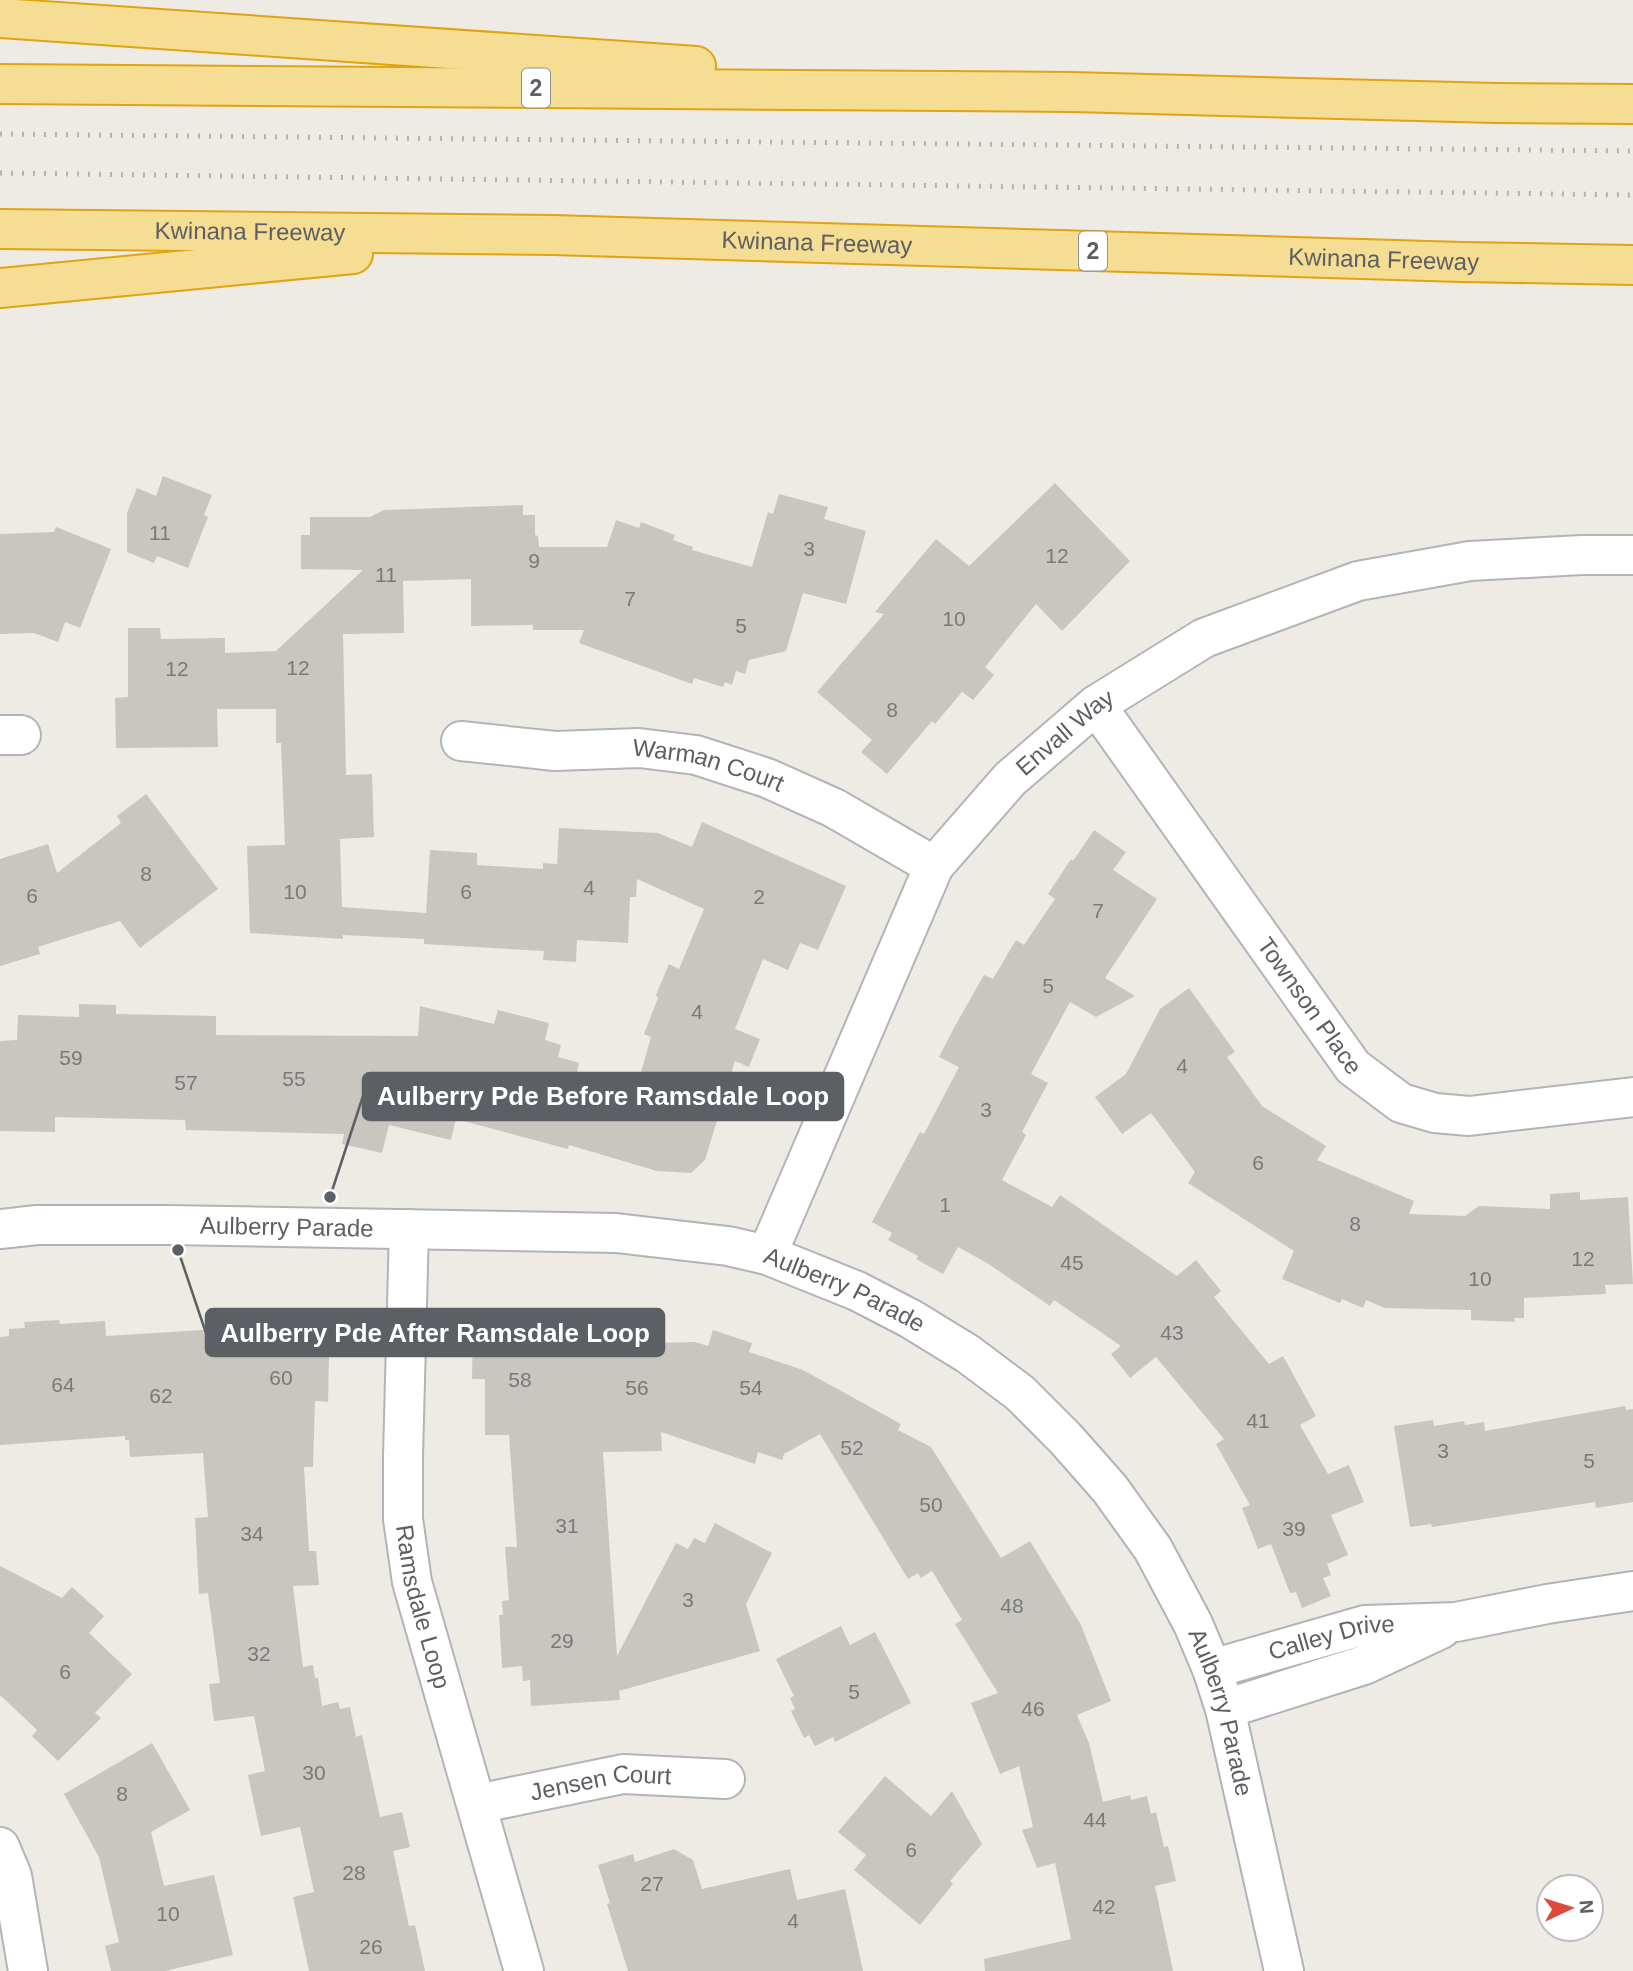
<svg xmlns="http://www.w3.org/2000/svg" width="1633" height="1971" font-family="Arial,sans-serif">
  <style>
    .building { fill: #c9c6c0 }
    .lines { fill: none; stroke-linecap: round; stroke-linejoin: round }
    .minor-casing { stroke: #b1b4b8; stroke-width: 42 }
    .secondary-casing { stroke: #b0b3b8; stroke-width: 42 }
    .motorway-casing { stroke: #e1a310; stroke-width: 42 }
    .minor { stroke: #fff; stroke-width: 38 }
    .secondary { stroke: #fff; stroke-width: 38 }
    .motorway { stroke: #f5de93; stroke-width: 38 }
    .rail { stroke: #b2b3b3; stroke-width: 5; stroke-dasharray: 2 9; stroke-linecap: butt }
    .labels { text-anchor: middle; stroke-width: 5; stroke-linejoin: round; paint-order: stroke }
    .number-label { font-size: 21px; fill: #77797a }
    .shield { fill: #fff; stroke: #8d8f92; stroke-width: 2 }
    .shield-label { font-size: 23px; font-weight: bold; fill: #5c5f63 }
    .street-label { font-size: 24px; fill: #5c5f63; stroke: #fff }
    .leader { fill: none; stroke: #5c5f63; stroke-width: 2.5 }
    .callout-dot { fill: #5c5f63; stroke: #fff; stroke-width: 2.5 }
    .callout { fill: #5c5f63; stroke: #5c5f63; stroke-width: 2.5 }
    .callout-label { font-size: 26px; text-anchor: middle; font-weight: bold; fill: #fff }
  </style>
  <rect width="100%" height="100%" fill="#edebe4"/>
  <g class="building">
    <polygon points="163,476 212,495 204,515 208,517 188,568 157,556 154,563 127,552 127,513 137,488 156,496"/>
    <polygon points="1055,483 1130,561 1062,631 1036,604 985,667 994,675 973,700 962,692 935,724 932,721 887,774 861,752 872,740 817,692 884,614 875,612 936,539 969,566"/>
    <polygon points="779,494 828,507 824,519 866,531 846,604 803,593 786,651 749,660 745,674 736,671 732,685 725,682 723,687 694,678 692,684 579,643 584,630 533,630 533,625 471,626 471,579 403,581 404,633 343,634 346,775 372,774 374,837 340,839 342,907 426,913 430,850 477,853 477,865 543,869 543,863 557,864 559,828 658,833 692,847 702,822 846,886 818,950 800,943 788,970 763,959 735,1029 760,1039 749,1067 735,1061 705,1160 691,1173 657,1171 569,1145 568,1149 456,1119 451,1140 389,1125 382,1153 342,1144 344,1134 186,1130 185,1120 55,1117 55,1132 0,1131 0,1041 17,1040 18,1015 79,1017 79,1004 116,1005 116,1014 216,1016 216,1035 418,1036 420,1006 494,1024 498,1010 549,1023 545,1040 561,1045 558,1057 579,1063 577,1072 636,1090 651,1037 644,1034 658,998 656,995 669,964 679,969 704,909 637,879 636,897 630,897 628,943 577,940 576,962 543,960 544,951 424,944 424,939 343,935 343,939 250,933 247,846 285,845 281,743 276,743 276,709 217,709 218,747 116,748 115,698 128,697 128,628 160,628 161,639 225,638 225,653 276,651 363,570 301,569 301,535 310,535 310,517 370,517 384,510 523,505 523,515 535,515 535,535 538,536 539,547 607,547 616,520 639,528 641,522 675,535 673,540 693,547 692,550 752,567 768,512 773,514"/>
    <polygon points="56,527 111,549 80,628 65,622 58,642 34,633 0,634 0,534 54,532"/>
    <polygon points="146,794 218,889 140,948 120,921 38,947 40,954 0,966 0,859 48,844 57,873 121,823 117,816"/>
    <polygon points="1094,830 1126,852 1113,870 1157,899 1105,978 1135,996 1096,1017 1070,1002 1031,1074 1048,1083 1022,1132 1026,1135 1002,1180 1052,1207 1060,1195 1177,1276 1196,1260 1221,1291 1214,1297 1269,1364 1283,1356 1316,1416 1300,1425 1328,1474 1349,1465 1364,1502 1331,1515 1348,1555 1327,1564 1331,1575 1323,1578 1331,1596 1302,1608 1296,1592 1290,1593 1271,1544 1258,1549 1242,1508 1250,1505 1216,1444 1224,1439 1156,1357 1130,1378 1111,1354 1121,1346 1054,1300 1050,1306 987,1263 958,1247 943,1274 916,1259 918,1256 888,1240 892,1233 872,1222 920,1132 924,1134 959,1067 939,1057 955,1026 984,975 993,979 1016,940 1024,945 1055,899 1048,894 1071,859 1073,861"/>
    <polygon points="1189,988 1235,1052 1227,1057 1262,1106 1326,1146 1317,1160 1414,1201 1409,1214 1465,1216 1479,1206 1550,1209 1550,1194 1580,1192 1580,1200 1628,1197 1633,1284 1605,1285 1606,1294 1524,1298 1524,1318 1514,1318 1515,1322 1471,1320 1471,1310 1385,1308 1366,1300 1363,1308 1342,1299 1340,1303 1282,1279 1294,1251 1188,1183 1195,1172 1151,1113 1122,1134 1095,1097 1126,1074 1160,1009"/>
    <polygon points="59,1320 60,1324 105,1321 106,1336 235,1328 235,1323 252,1324 252,1320 323,1321 322,1355 329,1355 328,1402 315,1401 313,1467 304,1467 309,1551 316,1551 319,1585 293,1586 303,1667 313,1665 315,1678 318,1678 322,1706 338,1702 340,1709 350,1707 356,1737 362,1735 380,1817 402,1812 410,1847 393,1851 409,1926 415,1925 425,1971 309,1971 293,1897 314,1892 300,1827 261,1836 248,1775 265,1771 254,1716 214,1721 209,1684 220,1683 208,1593 199,1594 195,1518 208,1517 203,1453 130,1457 129,1440 125,1440 125,1436 0,1445 0,1337 9,1336 9,1329 25,1328 24,1322"/>
    <polygon points="615,1322 615,1344 695,1342 708,1346 713,1330 752,1343 749,1352 803,1370 901,1424 898,1430 931,1447 1001,1558 1030,1541 1081,1625 1111,1701 1077,1715 1089,1743 1103,1802 1130,1795 1131,1800 1147,1796 1151,1814 1156,1812 1164,1847 1168,1846 1176,1881 1155,1886 1173,1971 985,1971 984,1959 1071,1939 1055,1863 1037,1868 1022,1830 1033,1827 1019,1766 1000,1774 971,1703 998,1693 955,1624 962,1620 932,1571 921,1578 918,1573 908,1579 820,1434 784,1454 782,1460 758,1452 755,1464 661,1432 662,1451 603,1452 617,1656 676,1543 688,1549 694,1538 705,1543 715,1523 772,1553 746,1604 760,1651 619,1691 620,1700 531,1706 530,1680 523,1681 522,1666 502,1668 499,1615 503,1615 502,1601 509,1600 505,1547 517,1547 509,1435 485,1435 485,1379 472,1379 473,1326 586,1327 585,1323"/>
    <polygon points="1625,1406 1626,1410 1633,1409 1633,1502 1596,1508 1595,1502 1432,1527 1431,1524 1410,1527 1394,1426 1433,1420 1434,1426 1464,1421 1465,1425 1484,1422 1485,1431"/>
    <polygon points="0,1566 62,1598 72,1587 104,1616 89,1633 132,1674 95,1713 101,1718 58,1761 32,1736 37,1730 0,1695"/>
    <polygon points="841,1626 850,1645 875,1632 911,1703 835,1742 833,1737 815,1746 809,1735 804,1738 791,1711 795,1709 790,1698 794,1696 776,1659"/>
    <polygon points="152,1743 190,1810 151,1832 164,1886 214,1875 233,1955 165,1971 111,1971 105,1946 119,1942 99,1857 64,1794"/>
    <polygon points="885,1776 931,1816 952,1791 982,1844 950,1881 953,1884 920,1925 854,1870 866,1855 838,1832"/>
    <polygon points="674,1849 693,1860 702,1889 790,1869 797,1900 845,1889 863,1971 628,1971 607,1904 610,1903 598,1865 633,1854 635,1862"/>
  </g>
  <g class="lines">
    <defs>
      <g id="minor">
        <path id="s1" d="M1096,705L1353,1067L1401,1103L1435,1113L1469,1116L1633,1097"/>
        <polyline points="0,735 21,735"/>
        <path id="s2" d="M461,741L555,751L639,748L696,755L767,778L834,808L934,866"/>
        <path id="s3" d="M409,1229L403,1456V1519L412,1582L524,1971"/>
        <path id="s4" d="M767,1255L934,866L1010,779L1096,705L1204,638L1358,581L1470,561L1582,555H1633"/>
        <path id="s5" d="M477,1804L623,1774L725,1779"/>
        <polyline points="0,1847 12,1876 28,1971"/>
      </g>
      <g id="secondary">
        <path id="s6" d="M0,1229L37,1225H167L616,1233L728,1246L767,1255L857,1291L911,1319L968,1354L1020,1393L1065,1438L1110,1489L1153,1549L1193,1624L1212,1669L1225,1709L1284,1971"/>
        <path id="s7" d="M1212,1669L1365,1625L1456,1622L1547,1604L1633,1591"/>
        <polyline points="1225,1709 1364,1665 1441,1629"/>
      </g>
      <g id="motorway">
        <polyline points="0,18 696,66"/>
        <polyline points="0,84 1072,92 1496,103 1633,104"/>
        <path id="s8" d="M0,229L553,235L1462,262L1633,265"/>
        <polyline points="0,288 353,254"/>
      </g>
    </defs>
    <use href="#minor" class="minor-casing"/>
    <use href="#secondary" class="secondary-casing"/>
    <use href="#motorway" class="motorway-casing"/>
    <use href="#minor" class="minor"/>
    <use href="#secondary" class="secondary"/>
    <use href="#motorway" class="motorway"/>
    <g class="rail">
      <polyline points="0,134 1633,151"/>
      <polyline points="0,173 1633,195"/>
    </g>
  </g>
  <g class="labels">
    <g class="number-label">
      <text x="160" y="540">11</text>
      <text x="809" y="556">3</text>
      <text x="1057" y="563">12</text>
      <text x="534" y="568">9</text>
      <text x="386" y="582">11</text>
      <text x="630" y="606">7</text>
      <text x="954" y="626">10</text>
      <text x="741" y="633">5</text>
      <text x="298" y="675">12</text>
      <text x="177" y="676">12</text>
      <text x="892" y="717">8</text>
      <text x="146" y="881">8</text>
      <text x="589" y="895">4</text>
      <text x="295" y="899">10</text>
      <text x="466" y="899">6</text>
      <text x="32" y="903">6</text>
      <text x="759" y="904">2</text>
      <text x="1098" y="918">7</text>
      <text x="1048" y="993">5</text>
      <text x="697" y="1019">4</text>
      <text x="71" y="1065">59</text>
      <text x="1182" y="1073">4</text>
      <text x="294" y="1086">55</text>
      <text x="186" y="1090">57</text>
      <text x="986" y="1117">3</text>
      <text x="1258" y="1170">6</text>
      <text x="945" y="1212">1</text>
      <text x="1355" y="1231">8</text>
      <text x="1583" y="1266">12</text>
      <text x="1072" y="1270">45</text>
      <text x="1480" y="1286">10</text>
      <text x="1172" y="1340">43</text>
      <text x="281" y="1385">60</text>
      <text x="520" y="1387">58</text>
      <text x="63" y="1392">64</text>
      <text x="637" y="1395">56</text>
      <text x="751" y="1395">54</text>
      <text x="161" y="1403">62</text>
      <text x="1258" y="1428">41</text>
      <text x="852" y="1455">52</text>
      <text x="1443" y="1458">3</text>
      <text x="1589" y="1468">5</text>
      <text x="931" y="1512">50</text>
      <text x="567" y="1533">31</text>
      <text x="1294" y="1536">39</text>
      <text x="252" y="1541">34</text>
      <text x="688" y="1607">3</text>
      <text x="1012" y="1613">48</text>
      <text x="562" y="1648">29</text>
      <text x="259" y="1661">32</text>
      <text x="65" y="1679">6</text>
      <text x="854" y="1699">5</text>
      <text x="1033" y="1716">46</text>
      <text x="314" y="1780">30</text>
      <text x="122" y="1801">8</text>
      <text x="1095" y="1827">44</text>
      <text x="911" y="1857">6</text>
      <text x="354" y="1880">28</text>
      <text x="652" y="1891">27</text>
      <text x="1104" y="1914">42</text>
      <text x="168" y="1921">10</text>
      <text x="793" y="1928">4</text>
      <text x="371" y="1954">26</text>
    </g>
    <g class="shield">
      <rect x="522" y="68.5" width="28" height="39" rx="5"/>
      <rect x="1079" y="231.5" width="28" height="39" rx="5"/>
    </g>
    <g class="shield-label">
      <text x="536" y="96">2</text>
      <text x="1093" y="259">2</text>
    </g>
    <g class="street-label">
      <text dy="8" stroke="none"><textPath href="#s8" startOffset="250">Kwinana Freeway</textPath></text>
      <text dy="8" stroke="none"><textPath href="#s8" startOffset="817">Kwinana Freeway</textPath></text>
      <text dy="8" stroke="none"><textPath href="#s8" startOffset="1384">Kwinana Freeway</textPath></text>
      <text dy="8" stroke="none"><textPath href="#s4" startOffset="611">Envall Way</textPath></text>
      <text dy="8" stroke="none"><textPath href="#s2" startOffset="250">Warman Court</textPath></text>
      <text dy="8" stroke="none"><textPath href="#s1" startOffset="369">Townson Place</textPath></text>
      <text dy="8" stroke="none"><textPath href="#s6" startOffset="287">Aulberry Parade</textPath></text>
      <text dy="8" stroke="none"><textPath href="#s6" startOffset="854">Aulberry Parade</textPath></text>
      <text dy="8" stroke="none"><textPath href="#s3" startOffset="380">Ramsdale Loop</textPath></text>
      <text dy="8" stroke="none"><textPath href="#s7" startOffset="124">Calley Drive</textPath></text>
      <text dy="8" stroke="none"><textPath href="#s6" startOffset="1442">Aulberry Parade</textPath></text>
      <text dy="8" stroke="none"><textPath href="#s5" startOffset="126">Jensen Court</textPath></text>
    </g>
  </g>
  <path class="leader" d="M330 1197L363 1096M178 1250L206 1333"/>
  <g class="callout-dot">
    <circle cx="330" cy="1197" r="7"/>
    <circle cx="178" cy="1250" r="7"/>
  </g>
  <g class="callout">
    <rect x="363" y="1073" width="480" height="47" rx="7"/>
    <rect x="206" y="1309" width="458" height="47" rx="7"/>
  </g>
  <g class="callout-label">
    <text x="603" y="1105">Aulberry Pde Before Ramsdale Loop</text>
    <text x="435" y="1342">Aulberry Pde After Ramsdale Loop</text>
  </g>
  <g transform="translate(1570 1908) rotate(86)"><circle r="33" fill="#ffffff" stroke="#bebfc1" stroke-width="2"/>
  <path d="M0-5L12 26L0 18L-12 26Z" fill="#dd4a3b"/>
  <text y="-10" font-size="19" font-weight="bold" text-anchor="middle" fill="#5c5f63">N</text>
  </g>
</svg>
